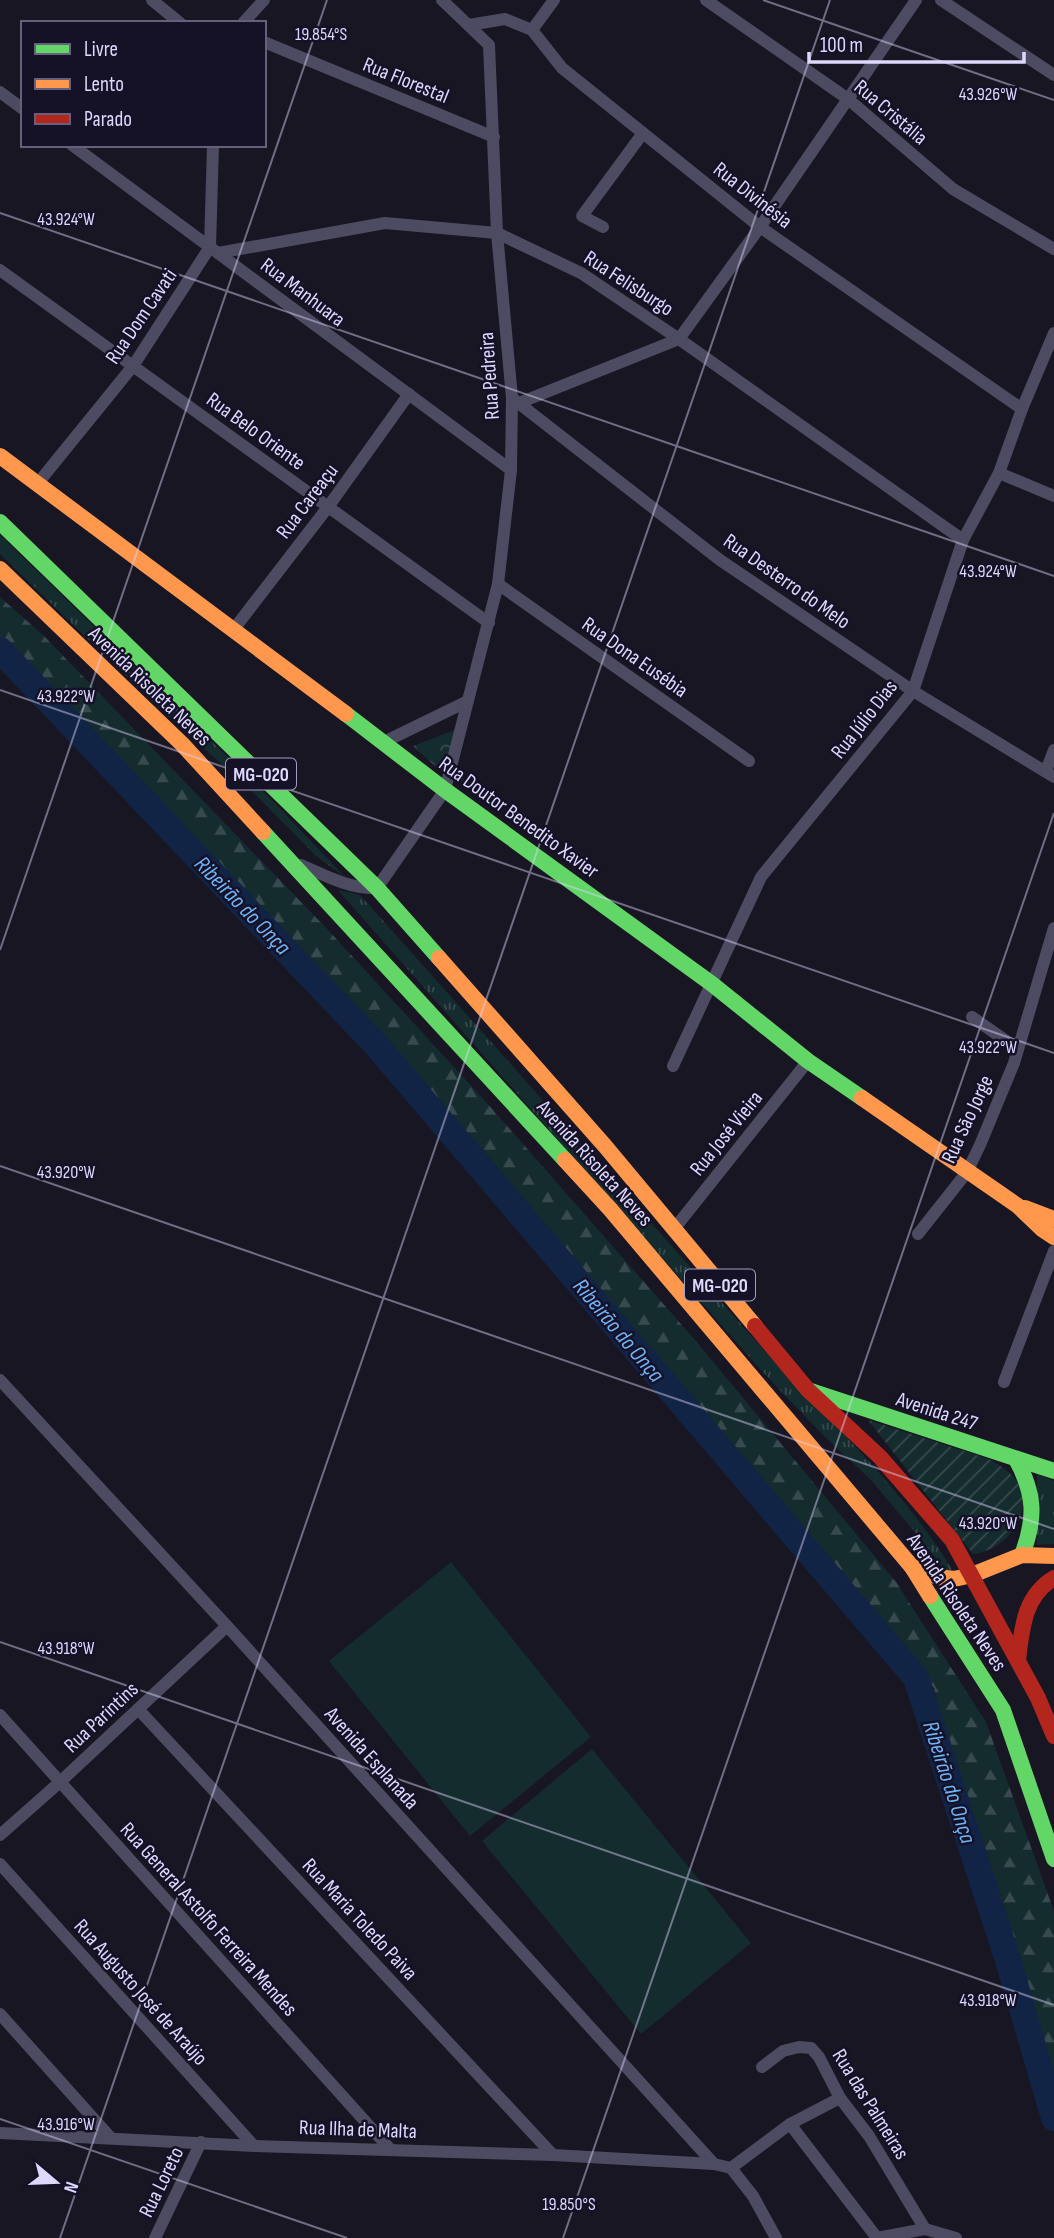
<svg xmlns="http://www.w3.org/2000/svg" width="1054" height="2238" font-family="'Sofia Sans Condensed',sans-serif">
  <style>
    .grass { fill: url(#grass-tufts) }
    .forest { fill: url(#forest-firs) }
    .park { fill: url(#park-crowns) }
    .garden { fill: url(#garden-furrows) }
    .pitch { fill: #152c2e }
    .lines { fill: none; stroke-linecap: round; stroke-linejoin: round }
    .river { stroke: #122446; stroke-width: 26 }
    .street { stroke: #4d4b62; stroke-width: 12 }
    .fast { stroke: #63d668; stroke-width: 16 }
    .slow { stroke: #ff974d; stroke-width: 16 }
    .jam { stroke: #b3261e; stroke-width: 16 }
    .ticks { fill: none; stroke: #ded8fd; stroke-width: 2; stroke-opacity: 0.45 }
    .labels { text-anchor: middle; stroke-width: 5; stroke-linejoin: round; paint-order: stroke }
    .shield { fill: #151127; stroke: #a29cbd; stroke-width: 2 }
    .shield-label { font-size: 19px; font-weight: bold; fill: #ded8fd }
    .street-label { font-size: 21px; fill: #ded8fd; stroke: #151127 }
    .water-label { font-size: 23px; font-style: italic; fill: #6cb3f8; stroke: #151127 }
    .ticks-label { font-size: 18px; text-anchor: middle; fill: #ded8fd; stroke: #151127; stroke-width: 5; stroke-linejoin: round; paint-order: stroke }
  </style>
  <defs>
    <pattern id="grass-tufts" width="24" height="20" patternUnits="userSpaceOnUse" patternTransform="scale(1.75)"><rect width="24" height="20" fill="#152c2e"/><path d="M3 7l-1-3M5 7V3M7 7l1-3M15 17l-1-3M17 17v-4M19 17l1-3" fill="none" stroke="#374a4d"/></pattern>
    <pattern id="forest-firs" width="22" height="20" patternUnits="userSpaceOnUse" patternTransform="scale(1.75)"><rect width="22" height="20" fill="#152c2e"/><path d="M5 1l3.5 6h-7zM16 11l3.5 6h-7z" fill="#374a4d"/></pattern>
    <pattern id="park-crowns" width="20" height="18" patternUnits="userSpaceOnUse" patternTransform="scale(1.75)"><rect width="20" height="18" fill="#152c2e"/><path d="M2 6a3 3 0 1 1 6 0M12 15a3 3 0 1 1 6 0" fill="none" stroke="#374a4d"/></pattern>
    <pattern id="garden-furrows" width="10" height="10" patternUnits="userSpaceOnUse" patternTransform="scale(1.75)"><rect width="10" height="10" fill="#152c2e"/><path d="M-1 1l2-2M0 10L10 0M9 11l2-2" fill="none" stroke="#374a4d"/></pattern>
  </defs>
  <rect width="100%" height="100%" fill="#181622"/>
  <g class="grass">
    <polygon points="0,535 274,802 346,878 316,856 255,794 158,707 0,554"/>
    <path d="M338,890L360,895C492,1042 622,1190 753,1338C821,1414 900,1483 953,1571L946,1573L925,1544L870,1479L823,1435L759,1368Z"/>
    <polygon points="1037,1474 1054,1481 1054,1544 1037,1545"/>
  </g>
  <polygon class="forest" points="0,597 43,635 330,932 486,1102 695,1340 896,1582 986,1722 1054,1911 1054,2099 1009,1941 946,1747 934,1688 868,1615 471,1149 302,960 0,643"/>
  <polygon class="park" points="458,729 446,776 413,746"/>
  <path class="garden" d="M868,1420L989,1459C999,1465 1010,1471 1016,1480C1037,1511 1006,1551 973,1554Z"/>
  <g class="pitch">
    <polygon points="451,1562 591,1737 470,1836 329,1661"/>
    <polygon points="592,1749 751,1943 641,2034 482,1841"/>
  </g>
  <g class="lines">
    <polyline class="river" points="0,650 376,1045 916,1678 1007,1957 1054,2118"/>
    <g class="street">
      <polyline points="152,0 180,23"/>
      <polyline points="706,0 848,99 953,189 1054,249"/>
      <polyline points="941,0 1054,75"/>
      <polyline points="243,23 264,0"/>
      <polyline points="469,25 505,19 532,30 562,68 760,227 1022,409"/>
      <polyline points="532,30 554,0"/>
      <polyline points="264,42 494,137"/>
      <polyline points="0,92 23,109"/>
      <polyline points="72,145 511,470"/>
      <polyline points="603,227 582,216 643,133"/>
      <polyline points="218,253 385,223 497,233 581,273 679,339 963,540"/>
      <polyline points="0,270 489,623"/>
      <polyline points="512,398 720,560 913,691 1054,777"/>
      <polyline points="519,403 679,339 760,227 916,0"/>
      <polyline points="999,473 1054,496"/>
      <polyline points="38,483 133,366 210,247 213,145"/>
      <polyline points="498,584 749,761"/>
      <polyline points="234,629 328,507 409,394"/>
      <polyline points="384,742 468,701"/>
      <polyline points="1046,771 1054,750"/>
      <path d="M301,865C324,875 352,890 377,888L445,790L498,584L511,470L512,398L497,233L489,45L442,0"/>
      <polyline points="972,1017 1018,1049"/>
      <polyline points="673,1066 761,877 913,691 963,540 999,473 1022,409 1054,333"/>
      <polyline points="674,1229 808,1061"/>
      <polyline points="918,1234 967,1172 980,1145 1014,1063 1054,928"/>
      <polyline points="0,1380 227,1626 714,2164"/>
      <polyline points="1004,1382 1054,1251"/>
      <polyline points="138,1709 553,2155"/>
      <polyline points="0,1715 390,2149"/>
      <polyline points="0,1835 60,1782 227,1626"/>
      <polyline points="0,1864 254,2146"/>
      <polyline points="0,2014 110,2137"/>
      <polyline points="762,2067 783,2051 799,2047 811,2048 819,2057 840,2098 869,2136 925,2229"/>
      <polyline points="790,2124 877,2238"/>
      <polyline points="0,2133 254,2146 553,2155 714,2164 731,2168 753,2196 776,2238"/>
      <polyline points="731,2168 790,2124 840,2098"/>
      <polyline points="155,2238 201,2142"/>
      <polyline points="877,2238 925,2229 956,2238"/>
    </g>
    <g class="fast">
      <polyline points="0,522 377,888 439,958"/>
      <polyline points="346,714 445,790 712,984 808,1061 862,1098"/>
      <polyline points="263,832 565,1160"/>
      <polyline points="811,1391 1054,1471"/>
      <path d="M1016,1459C1035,1494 1036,1518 1022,1555"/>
      <polyline points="930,1596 1003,1710 1054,1859"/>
    </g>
    <g class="slow">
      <polyline points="0,456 346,714"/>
      <polyline points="0,569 182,744 263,832"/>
      <polyline points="439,958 605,1146 755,1326"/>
      <polyline points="862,1098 1018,1206 1042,1229 1054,1237"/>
      <polyline points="565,1160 610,1209 912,1567 930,1596"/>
      <polyline points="1025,1208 1054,1219"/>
      <polyline points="912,1567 938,1577 954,1579 972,1575 1022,1555 1054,1556"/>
    </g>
    <g class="jam">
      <polyline points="755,1326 808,1390 880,1457 952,1540 1038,1698 1054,1736"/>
      <path d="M1018,1660C1022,1628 1024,1596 1054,1578"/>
    </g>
  </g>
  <path class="ticks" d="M763,0L1054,100M0,213L1054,576M0,690L1054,1053M0,950L327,0M0,1166L1054,1529M0,1642L1054,2005M0,2119L347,2238M60,2238L830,0M563,2238L1054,813"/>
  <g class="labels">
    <g class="shield">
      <rect x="226" y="758.5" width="70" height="31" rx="5"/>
      <rect x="685" y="1269.5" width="70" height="31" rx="5"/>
    </g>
    <g class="shield-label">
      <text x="261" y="781">MG-020</text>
      <text x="720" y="1292">MG-020</text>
    </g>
    <g class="street-label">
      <text transform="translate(406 80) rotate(22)" y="7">Rua Florestal</text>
      <text transform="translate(891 112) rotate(40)" y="7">Rua Cristália</text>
      <text transform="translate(753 195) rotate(38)" y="7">Rua Divinésia</text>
      <text transform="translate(629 283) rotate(33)" y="7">Rua Felisburgo</text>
      <text transform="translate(303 292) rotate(37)" y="7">Rua Manhuara</text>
      <text transform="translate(141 316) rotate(-56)" y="7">Rua Dom Cavati</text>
      <text transform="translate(489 376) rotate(-94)" y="7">Rua Pedreira</text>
      <text transform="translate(256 431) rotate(36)" y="7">Rua Belo Oriente</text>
      <text transform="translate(307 501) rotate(-53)" y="7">Rua Careaçu</text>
      <text transform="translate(787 581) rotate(35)" y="7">Rua Desterro do Melo</text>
      <text transform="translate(635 657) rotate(35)" y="7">Rua Dona Eusébia</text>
      <text transform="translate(150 686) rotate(44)" y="7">Avenida Risoleta Neves</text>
      <text transform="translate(864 719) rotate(-52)" y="7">Rua Júlio Dias</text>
      <text transform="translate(519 817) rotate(36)" y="7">Rua Doutor Benedito Xavier</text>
      <text transform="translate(967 1119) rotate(-65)" y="7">Rua São Jorge</text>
      <text transform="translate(726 1133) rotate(-51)" y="7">Rua José Vieira</text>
      <text transform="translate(595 1163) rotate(48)" y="7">Avenida Risoleta Neves</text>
      <text transform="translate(937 1411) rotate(18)" y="7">Avenida 247</text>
      <text transform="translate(957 1602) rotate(56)" y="7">Avenida Risoleta Neves</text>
      <text transform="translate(101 1717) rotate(-43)" y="7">Rua Parintins</text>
      <text transform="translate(372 1758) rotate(48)" y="7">Avenida Esplanada</text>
      <text transform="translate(209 1919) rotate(48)" y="7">Rua General Astolfo Ferreira Mendes</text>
      <text transform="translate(360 1919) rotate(47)" y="7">Rua Maria Toledo Paiva</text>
      <text transform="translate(141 1992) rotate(48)" y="7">Rua Augusto José de Araújo</text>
      <text transform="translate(871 2104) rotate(58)" y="7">Rua das Palmeiras</text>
      <text transform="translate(358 2129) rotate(2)" y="7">Rua Ilha de Malta</text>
      <text transform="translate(161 2182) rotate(-64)" y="7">Rua Loreto</text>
    </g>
    <g class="water-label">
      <text transform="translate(243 905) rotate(46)" y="8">Ribeirão do Onça</text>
      <text transform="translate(619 1330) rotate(50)" y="8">Ribeirão do Onça</text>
      <text transform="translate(950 1782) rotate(72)" y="8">Ribeirão do Onça</text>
    </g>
  </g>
  <g class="ticks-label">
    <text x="321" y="40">19.854°S</text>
    <text x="988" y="100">43.926°W</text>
    <text x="66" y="225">43.924°W</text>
    <text x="988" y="577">43.924°W</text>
    <text x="66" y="702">43.922°W</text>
    <text x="988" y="1053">43.922°W</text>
    <text x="66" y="1178">43.920°W</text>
    <text x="988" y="1529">43.920°W</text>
    <text x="66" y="1654">43.918°W</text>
    <text x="988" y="2006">43.918°W</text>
    <text x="66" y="2130">43.916°W</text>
    <text x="569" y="2210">19.850°S</text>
  </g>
  <rect x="21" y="21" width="245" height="126" fill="#151127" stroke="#65617d" stroke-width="2"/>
  <rect x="35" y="44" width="35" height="10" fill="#63d668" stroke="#65617d" stroke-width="2"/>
  <text x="84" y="56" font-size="21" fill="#ded8fd">Livre</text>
  <rect x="35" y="79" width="35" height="10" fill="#ff974d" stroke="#65617d" stroke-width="2"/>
  <text x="84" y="91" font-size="21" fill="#ded8fd">Lento</text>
  <rect x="35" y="114" width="35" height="10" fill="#b3261e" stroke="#65617d" stroke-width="2"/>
  <text x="84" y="126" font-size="21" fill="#ded8fd">Parado</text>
  <g transform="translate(56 2182) rotate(109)" stroke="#151127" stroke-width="5" paint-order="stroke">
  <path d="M0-5L12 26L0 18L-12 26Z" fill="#ded8fd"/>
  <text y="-10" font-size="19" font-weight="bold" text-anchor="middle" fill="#ded8fd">N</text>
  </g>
  <path d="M809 52v10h215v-10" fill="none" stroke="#ded8fd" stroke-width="3.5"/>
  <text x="820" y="52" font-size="21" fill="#ded8fd" stroke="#151127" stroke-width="5" paint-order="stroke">100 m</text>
</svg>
